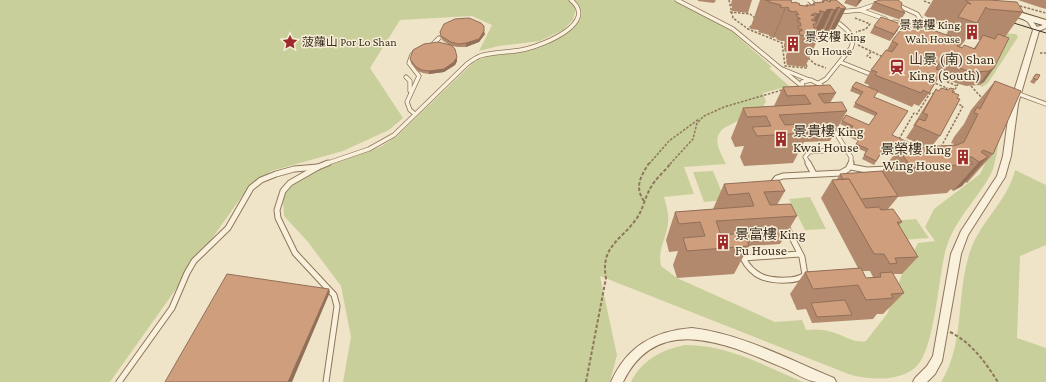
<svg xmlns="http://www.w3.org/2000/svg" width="1046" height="382" font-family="'Crimson Pro','Noto Sans TC',serif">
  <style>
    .green { fill: #c9cf9b }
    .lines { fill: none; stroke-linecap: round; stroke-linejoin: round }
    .service-far1-casing { stroke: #8d765c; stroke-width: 5 }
    .service-casing { stroke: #8d765c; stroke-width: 7 }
    .minor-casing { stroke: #8d765c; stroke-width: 2 }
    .secondary-casing { stroke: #6f573f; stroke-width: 2 }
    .path-far1 { stroke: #8d765c; stroke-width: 1.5; stroke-dasharray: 2.5 1.5; stroke-linecap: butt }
    .path { stroke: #8d765c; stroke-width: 2; stroke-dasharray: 3.5 2; stroke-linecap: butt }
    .service-far1 { stroke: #faf1dc; stroke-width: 3.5 }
    .service { stroke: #faf1dc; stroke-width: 5 }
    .minor { fill: #faf1dc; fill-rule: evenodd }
    .secondary { fill: #faf1dc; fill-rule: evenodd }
    .tram { stroke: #3d2e20; stroke-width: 1 }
    .service-bridge-casing { stroke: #8d765c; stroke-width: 5; stroke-linecap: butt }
    .path-bridge { stroke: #8d765c; stroke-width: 1.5; stroke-dasharray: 2.5 1.5; stroke-linecap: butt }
    .service-bridge { stroke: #faf1dc; stroke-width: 3.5 }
    .wall { fill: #b2896c; fill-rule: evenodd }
    .shaded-wall { fill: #916f58 }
    .building { fill: #cf9f7d; stroke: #916f58 }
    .labels { text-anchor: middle; stroke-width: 3; stroke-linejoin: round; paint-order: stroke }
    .far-poi-label { font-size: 12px; fill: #3d2e20; stroke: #f7eed8; text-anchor: start }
    .poi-label { font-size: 14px; fill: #3d2e20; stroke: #f7eed8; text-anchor: start }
  </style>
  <rect width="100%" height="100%" fill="#f0e4c8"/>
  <g class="green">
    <polygon points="0,0 571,0 576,8 573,20 563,30 540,41 499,46 479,51 492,25 472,16 400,20 370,68 403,118 389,130 343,151 271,171 245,192 110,382 0,382"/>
    <path d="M575,0H673L730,30L772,67L769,68L789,86L763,93L766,102L761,109L724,128C711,139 720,151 726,164L684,167L694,194L664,197C667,207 670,217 667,229C664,243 658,250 661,266L677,278L775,322L802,320L806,330C815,329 823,329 832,332C844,335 854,344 866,341L887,314L902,274L918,243L935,241L925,227L934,209L980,174L1000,133C998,144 996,164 991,174C977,200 954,220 946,249C938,278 935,347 917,366C900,382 872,380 851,375L600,276L617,355L610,382H343L351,337L341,286L308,242L284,216L283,201L286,192L293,185L324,167L370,151L382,146L396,137L474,62C491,52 514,55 533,50C551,44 599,23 575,0Z"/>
    <polygon points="1000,33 1016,34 1018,37 988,83 982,87 979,85 984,82 1003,45 1007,45"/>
    <path d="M1015,170L1046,185V245L1020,256L1017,338L1046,348V382H941C966,343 955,292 971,249C981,221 1008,200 1015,170Z"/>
    <polygon points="713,171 725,200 704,202 693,172"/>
    <polygon points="810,197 826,229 805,230 789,199"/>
    <polygon points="916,219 929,238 890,241 879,222"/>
    <path d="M685,345C728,345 763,365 803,382H631C642,360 661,350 685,345Z"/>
  </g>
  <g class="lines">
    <defs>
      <g id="service-far1">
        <polyline points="677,0 733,29 803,87"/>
        <polyline points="860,10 885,19"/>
        <polyline points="839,12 860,10 877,4"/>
        <polyline points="894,22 909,26 920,23 921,20 917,14 897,5"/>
        <polyline points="433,44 439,38"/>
        <polyline points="840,62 870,74"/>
        <polyline points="782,69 809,80"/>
        <polyline points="406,77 410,81 410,91"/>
        <polygon points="811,80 821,85 820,91 812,92 803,87 802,82"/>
        <polyline points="819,83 826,79 851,48"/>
        <polyline points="1016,93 1046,104"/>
        <polyline points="415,114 410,110 407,102 419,76 409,63 412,55 416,51"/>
        <polyline points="832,127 851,157 851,164"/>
        <path d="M325,164L369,149L394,135L467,64C471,61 475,58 480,56C495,51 511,53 526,49C543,45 599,23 571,0"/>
        <polyline points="809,164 805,157 809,152 845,149"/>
      </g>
      <g id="service">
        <polyline points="808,163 814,174"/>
        <polyline points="851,167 867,170 889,169"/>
        <polyline points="772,184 777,178 783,176 841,173 848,169 851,163"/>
        <path d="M786,226L802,257L805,275C799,279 794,280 787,280C767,281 753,277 743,258L799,254"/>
        <polyline points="119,382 172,308 187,273 194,261 228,228 251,188 261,180 276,174 294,169 318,167"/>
        <polyline points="326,382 337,306 334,295 295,253 278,218 277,210 283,191 290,183 318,167 328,163"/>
      </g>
      <g id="minor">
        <polygon points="1020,13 1032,20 1037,27 1046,24 1046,28 1039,31 1018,104 1011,156 1005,177 968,235 961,254 942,361 935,374 927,382 913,382 915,378 927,366 933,356 951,254 961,231 997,176 1003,156 1010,104 1033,30 1028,22 1018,16 1018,14"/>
        <path d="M692,328C742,334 788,359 834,378L836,382C830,382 823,382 817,382C806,381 794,372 784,368C729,345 658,311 623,382H611C627,346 654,331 692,328Z"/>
      </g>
      <polygon id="secondary" points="965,0 980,0 1046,20 1046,26 967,2"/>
    </defs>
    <use href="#service-far1" class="service-far1-casing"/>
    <use href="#service" class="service-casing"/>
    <use href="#minor" class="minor-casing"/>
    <use href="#secondary" class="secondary-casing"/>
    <g class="path-far1">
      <polyline points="729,0 733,18 748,29"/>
      <polyline points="1016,5 1046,13"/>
      <polyline points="730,12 750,14 755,18"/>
      <polyline points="855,18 870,24 866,29 856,32"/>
      <polygon points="757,20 791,34 821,27 834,38 803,45 807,68 785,66 782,43 748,29"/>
      <polyline points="858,45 883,57"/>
      <polyline points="871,52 867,56 871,58"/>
      <polyline points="1040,53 1046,53"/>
      <polyline points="808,58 815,64 826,68"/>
      <polyline points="936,77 957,86"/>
      <polyline points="932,82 947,88 945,91"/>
      <polyline points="971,86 982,98"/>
      <polyline points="953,93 958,84"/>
      <polyline points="899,139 914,113 917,114 930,93 935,94"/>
      <polyline points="941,147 963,106 955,103"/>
      <polyline points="649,164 669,141 699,119"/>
      <polyline points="670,164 693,139 697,123 704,116 724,107 782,90"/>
    </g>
    <g class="path">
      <path d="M644,201C634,187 641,176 649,163"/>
      <path d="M950,332C972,343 985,362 998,382"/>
      <path d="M586,382L606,278C600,246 622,240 637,218C643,209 645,197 651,187C656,178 665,171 671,163"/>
    </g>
    <use href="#service-far1" class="service-far1"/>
    <use href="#service" class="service"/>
    <use href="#minor" class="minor"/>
    <use href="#secondary" class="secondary"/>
    <polyline class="tram" points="1004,20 1046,33"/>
    <defs>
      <g id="service-bridge">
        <polyline points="809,0 816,6"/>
        <path d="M835,20C844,28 857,34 851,48"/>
      </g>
    </defs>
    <use href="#service-bridge" class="service-bridge-casing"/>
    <polyline class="path-bridge" points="924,1 932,4"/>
    <use href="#service-bridge" class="service-bridge"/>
  </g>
  <g class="wall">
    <polygon points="698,0 716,0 714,3 698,1"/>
    <polygon points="732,0 752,0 748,13 732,11 732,6 731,6 731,4"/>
    <polygon points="760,0 786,0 794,3 800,4 800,5 805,6 806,5 812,5 813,3 822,3 822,1 828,1 829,0 836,0 846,8 831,37 826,38 825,37 824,39 820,40 818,39 805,67 787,65 786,61 787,59 786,59 786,56 787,52 785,52 784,49 785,47 784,47 784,44 785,42 784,41 781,41 776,39 777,38 774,37 773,38 769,36 769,35 758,32 759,30 750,29"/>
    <polygon points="846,0 862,0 856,7 844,3"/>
    <path d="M933,0H989L1023,12L1005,37L1009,38L984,82L979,85L966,86L956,83L941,78L944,73L942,72L929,93L919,106L914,104L912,107L877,92L874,97L892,135L916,147H925L906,138L914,126H913L927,103L936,89L939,91L948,90L950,88L952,92L940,136L932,146L953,145L954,144L951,143L954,137L964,124L971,110L995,81L993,154L967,183L965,182L962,186L953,191L951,189L947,193L898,197L888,209L902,222L899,225L918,257L902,274H893L904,293L883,314H877L873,319L812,323L806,309L797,310L790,294L805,272L858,268L821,198L832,180L837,179L840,174L882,171L893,156L882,152L874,165L862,159L866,152L854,147L858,141L847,136L851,129L840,124L842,121L869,125L875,116L853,107L860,95L850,91L852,87H868L869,85L864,83L871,70L887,50L892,41L911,25L946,35L948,31L924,15ZM967,38L980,40L974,48L960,47ZM862,271H870L873,277L866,278Z"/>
    <polygon points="1018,0 1046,0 1046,9 1039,7"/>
    <polygon points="874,2 901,7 905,13 901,20 870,9"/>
    <polygon points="901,24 897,31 890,41 870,33 874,26"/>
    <polygon points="440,32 485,34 479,42 466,47 458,47 451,46 442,40"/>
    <polygon points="457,57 457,61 455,65 444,72 429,74 423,73 417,71 411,63 410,59"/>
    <polygon points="1036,74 1037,80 1034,84 1030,82"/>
    <polygon points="783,87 836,93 830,103 847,111 830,141 804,142 793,163 744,166 740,157 744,146 735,147 731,138 743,108 774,106"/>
    <polygon points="724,184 785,191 777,205 797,216 780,244 749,246 734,274 677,278 673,265 678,251 669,252 666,240 675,212 713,209"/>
  </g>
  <g class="shaded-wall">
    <polygon points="859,0 862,0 856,7"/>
    <polygon points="786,7 774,37 773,38 785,8"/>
    <polygon points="839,7 824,39 820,40 834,10 836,8"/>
    <polygon points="846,8 831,37 826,38 841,9"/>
    <polygon points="832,9 819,37 815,37 818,31 815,31 824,12 826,10"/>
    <polygon points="819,11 822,11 816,24 813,24 808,36 817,14"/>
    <polygon points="901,24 897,31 890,41 894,34"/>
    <polygon points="484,31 485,34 479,42 466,47 466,43"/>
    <polygon points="457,57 457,61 455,65 444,72 429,74 429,71"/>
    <polygon points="994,68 984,82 979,85 989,71"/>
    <polygon points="988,157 962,186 953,191 979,162"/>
    <polygon points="329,289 330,292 292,382 288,382"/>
  </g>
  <g class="building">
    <polygon points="765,0 789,0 792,1 791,2 794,3 795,2 800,4 799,5 805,6 808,6 806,5 815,5 813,3 824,2 822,1 827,0 829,2 831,1 830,0 836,0 846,8 841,9 839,7 836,8 838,9 834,10 832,9 826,10 828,11 824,12 822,11 819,11 821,13 817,14 815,13 811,15 815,16 815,19 812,19 812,21 816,21 816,24 813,24 814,28 817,28 818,31 815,31 815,33 818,33 819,37 800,35 799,31 802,31 802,29 799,29 798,26 801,26 800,22 798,22 797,19 800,20 800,18 797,17 796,14 799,15 796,11 793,12 788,10 789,8 786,7 785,8 780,7 781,5 769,2 770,1"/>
    <polygon points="880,0 898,0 902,3 901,7 905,13 874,2"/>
    <polygon points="965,0 989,0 1017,2 1023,12 988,9 986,7 977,23 958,17 967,3 971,4"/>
    <polygon points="881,17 901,24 894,34 874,26"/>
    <polygon points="469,18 481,23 484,26 484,31 479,39 466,43 458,44 451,42 441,36 440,32 444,24 455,19"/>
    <polygon points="906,23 911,25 913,23 955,38 953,40 959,42 957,46 962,48 964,45 975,49 983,35 995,39 998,34 1009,38 994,68 989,71 976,72 965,70 951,64 954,59 950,58 947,62 941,60 936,69 942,71 929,93 923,90 921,93 875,75 877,72 871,70 886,50 892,52 898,44 892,41"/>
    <polygon points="438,42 451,45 455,49 457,57 454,62 444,69 429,71 422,70 416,67 410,59 413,50 424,44"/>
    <polygon points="1036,74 1040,75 1037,80 1033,78"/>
    <polygon points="995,81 1021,91 993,154 983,150 981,152 988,157 979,162 972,157 967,157 973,164 912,168 898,149 957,145 964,142 978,114 974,113 977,107 980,109"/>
    <polygon points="856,82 878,91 874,97 908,111 892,135 917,146 916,147 898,149 895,153 884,148 876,161 864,155 868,149 856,144 861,137 849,132 853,126 842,121 846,115 869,125 877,113 855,103 863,92 852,87"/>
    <polygon points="830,85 836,93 818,94 824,103 842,102 847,111 779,115 785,125 803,124 808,133 757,136 752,127 771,126 766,116 747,117 743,108 811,104 805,95 787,96 783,87"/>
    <polygon points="941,88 948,90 950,88 954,89 952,92 959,95 957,98 960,99 940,136 915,125 919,119 925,121 928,115 923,113 936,89 939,91"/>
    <polygon points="882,171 898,196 861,199 849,179 843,179 840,174"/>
    <polygon points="849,179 866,208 879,207 881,210 893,209 902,222 897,222 918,257 895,258 897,263 890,264 884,254 874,254 832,180"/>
    <polygon points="779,180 785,191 764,192 770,205 791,204 797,216 716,221 721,235 744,233 749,246 687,251 683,238 705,236 700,222 679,224 675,212 754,206 749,193 728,195 724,184"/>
    <polygon points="861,268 866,278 881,277 880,273 892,272 904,293 891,294 893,298 866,300 858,285 813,289 805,272"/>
    <polygon points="227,274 329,289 288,382 165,382"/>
    <polygon points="845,300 852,315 817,317 811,303"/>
  </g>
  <defs>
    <symbol id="building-bare" viewBox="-9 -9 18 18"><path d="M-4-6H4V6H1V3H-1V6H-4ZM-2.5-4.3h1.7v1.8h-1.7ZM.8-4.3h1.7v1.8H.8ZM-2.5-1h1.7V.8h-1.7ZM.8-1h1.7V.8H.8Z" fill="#9e2a2b" stroke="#f7eed8" stroke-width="2.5" paint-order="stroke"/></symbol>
    <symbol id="sight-bare" viewBox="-9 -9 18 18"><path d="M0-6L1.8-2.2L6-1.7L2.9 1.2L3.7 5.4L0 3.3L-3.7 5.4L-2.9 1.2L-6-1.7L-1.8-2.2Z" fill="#9e2a2b" stroke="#f7eed8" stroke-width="2.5" paint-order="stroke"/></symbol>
    <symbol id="station-bare" viewBox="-9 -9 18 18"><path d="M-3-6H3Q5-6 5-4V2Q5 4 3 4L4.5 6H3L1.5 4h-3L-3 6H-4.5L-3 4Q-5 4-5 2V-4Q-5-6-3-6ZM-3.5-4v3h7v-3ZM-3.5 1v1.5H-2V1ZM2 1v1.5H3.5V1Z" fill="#9e2a2b" stroke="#f7eed8" stroke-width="2.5" paint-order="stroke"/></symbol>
  </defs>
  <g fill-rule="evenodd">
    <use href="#building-bare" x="961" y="21" width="22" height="22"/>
    <use href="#sight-bare" x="279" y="31" width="22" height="22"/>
    <use href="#building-bare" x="782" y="33" width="22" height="22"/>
    <use href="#station-bare" x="886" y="56" width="22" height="22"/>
    <use href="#building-bare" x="770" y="128" width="22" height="22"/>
    <use href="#building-bare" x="952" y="146" width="22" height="22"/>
    <use href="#building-bare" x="712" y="231" width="22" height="22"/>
  </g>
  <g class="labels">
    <g class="far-poi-label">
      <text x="960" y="29" text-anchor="end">景華樓 King<tspan x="960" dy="14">Wah House</tspan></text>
      <text x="805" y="41">景安樓 King<tspan x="805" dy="14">On House</tspan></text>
      <text x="302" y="46">菠蘿山 Por Lo Shan</text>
    </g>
    <g class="poi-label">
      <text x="909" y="64">山景 (南) Shan<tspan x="909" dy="16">King (South)</tspan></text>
      <text x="793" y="136">景貴樓 King<tspan x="793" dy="16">Kwai House</tspan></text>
      <text x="951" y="154" text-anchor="end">景榮樓 King<tspan x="951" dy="16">Wing House</tspan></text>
      <text x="735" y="239">景富樓 King<tspan x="735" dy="16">Fu House</tspan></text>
    </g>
  </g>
</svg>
